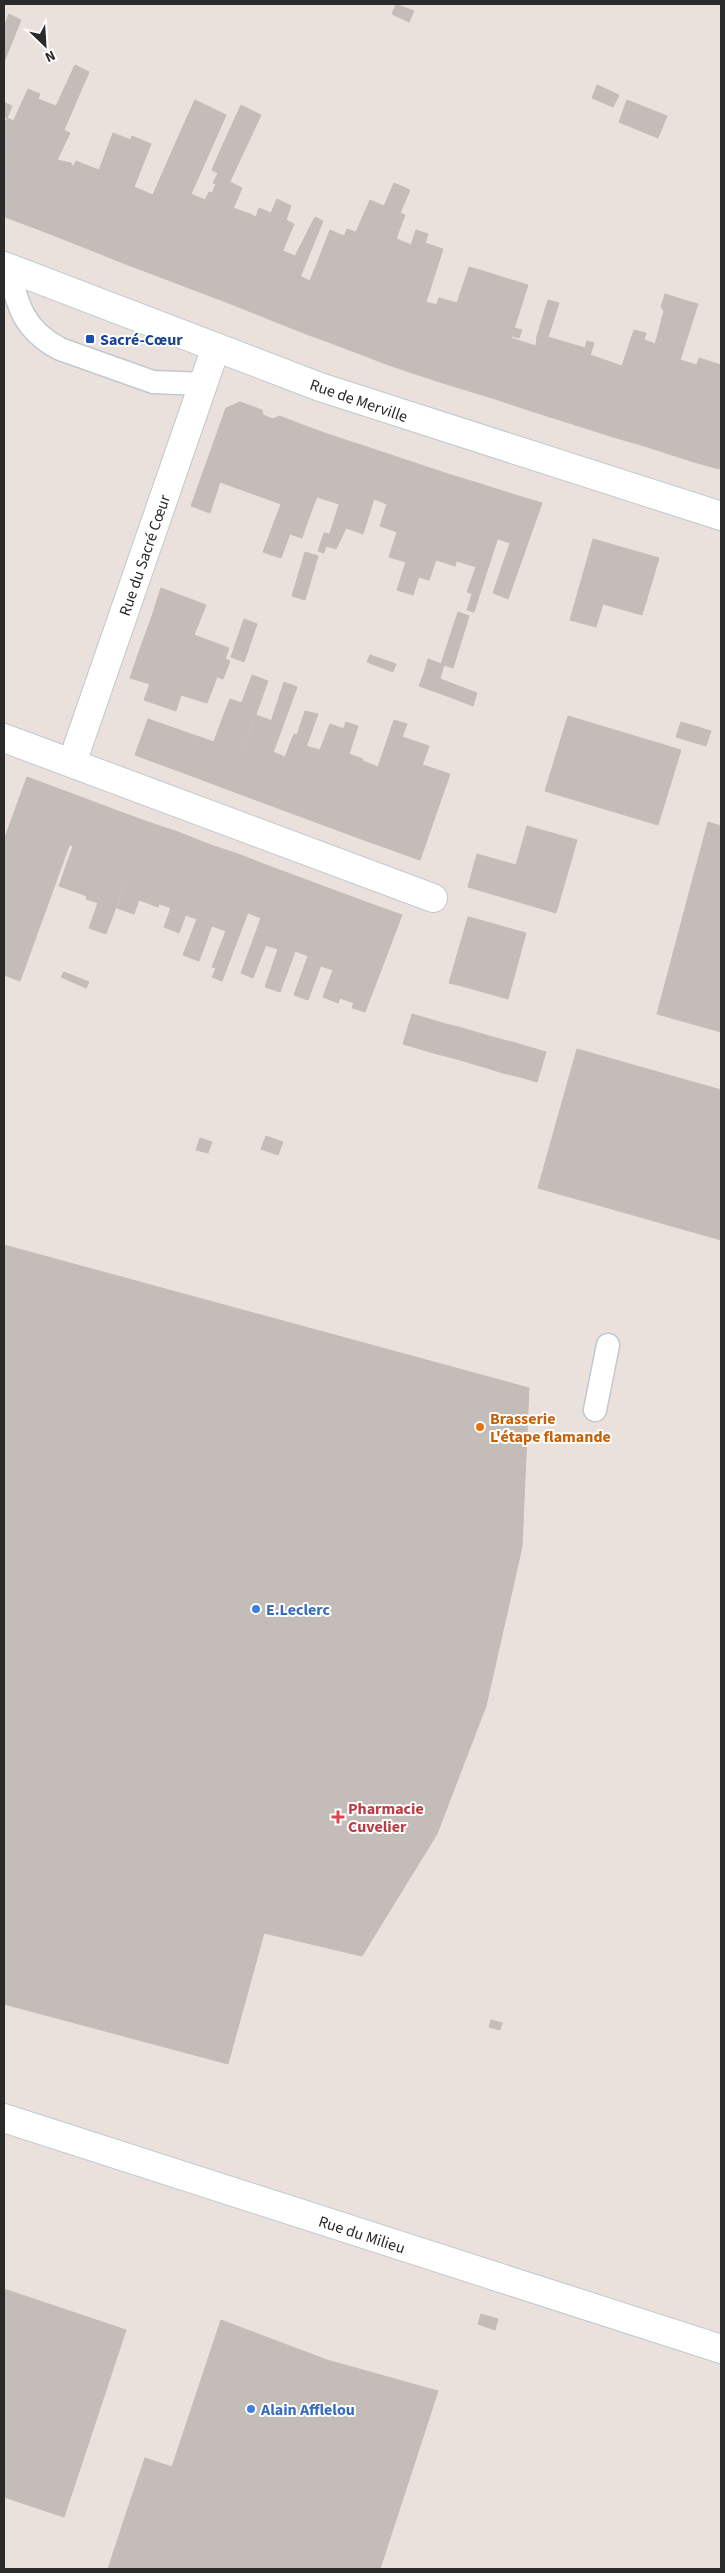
<svg xmlns="http://www.w3.org/2000/svg" width="725" height="2573" font-family="'Source Sans 3',sans-serif">
  <style>
    .building { fill: #c3bcb8; stroke: #c5bcb7 }
    .lines { fill: none; stroke-linecap: round; stroke-linejoin: round }
    .lane-casing { stroke: #c1c8cf; stroke-width: 25 }
    .street-casing { stroke: #c1c8cf; stroke-width: 30 }
    .secondary-casing { stroke: #c1c8cf; stroke-width: 30 }
    .lane { stroke: #fff; stroke-width: 22 }
    .street { stroke: #fff; stroke-width: 28 }
    .secondary { stroke: #fff; stroke-width: 28 }
    .transit-dot { fill: #1a4fb4; stroke: #fff; stroke-width: 2 }
    .food-dot { fill: #e8710a; stroke: #fff; stroke-width: 2 }
    .shop-dot { fill: #3f7fe0; stroke: #fff; stroke-width: 2 }
    .health-dot { fill: #e0444e; stroke: #fff; stroke-width: 2 }
    .labels { text-anchor: middle; stroke-width: 4; stroke-linejoin: round; paint-order: stroke }
    .transit-label { font-size: 16px; font-weight: bold; fill: #164399; stroke: #fff; text-anchor: start }
    .street-label { font-size: 16px; fill: #2a2a2a; stroke: #fff }
    .food-label { font-size: 16px; font-weight: bold; fill: #c56008; stroke: #fff; text-anchor: start }
    .shop-label { font-size: 16px; font-weight: bold; fill: #366cbe; stroke: #fff; text-anchor: start }
    .health-label { font-size: 16px; font-weight: bold; fill: #be3a42; stroke: #fff; text-anchor: start }
  </style>
  <rect width="100%" height="100%" fill="#eae1dd"/>
  <g class="building">
    <polygon points="396,4 414,11 409,22 392,14"/>
    <polygon points="9,14 21,20 4,62 4,27"/>
    <polygon points="75,65 89,72 64,130 70,133 57,160 71,163 73,167 45,232 5,217"/>
    <polygon points="597,85 619,95 613,107 592,98"/>
    <polygon points="28,89 40,94 4,173 4,142"/>
    <polygon points="38,99 56,106 5,217 4,173"/>
    <polygon points="195,100 226,115 212,147 180,133"/>
    <polygon points="627,100 667,116 658,138 619,122"/>
    <polygon points="5,103 12,106 7,118 4,116"/>
    <polygon points="241,105 261,115 240,160 220,151"/>
    <polygon points="7,118 14,121 4,142 4,124"/>
    <polygon points="113,133 131,140 83,247 63,239 96,169 99,170"/>
    <polygon points="180,133 212,147 191,194 205,200 209,192 212,193 216,184 213,183 218,173 212,170 220,151 240,160 181,285 123,263"/>
    <polygon points="132,136 151,144 134,187 153,195 123,263 83,247"/>
    <polygon points="76,161 96,169 63,239 45,232"/>
    <polygon points="230,182 242,188 216,249 233,257 250,214 256,217 259,208 273,214 231,304 181,285"/>
    <polygon points="394,183 410,190 400,213 384,206"/>
    <polygon points="277,199 291,206 286,220 294,224 256,314 231,304 273,214 271,213"/>
    <polygon points="370,200 384,206 372,238 356,232"/>
    <polygon points="384,206 405,215 396,239 375,230"/>
    <polygon points="233,208 250,214 233,257 216,249"/>
    <polygon points="315,217 323,221 281,324 256,314 283,251 295,256"/>
    <polygon points="347,229 372,238 331,343 306,334"/>
    <polygon points="330,230 344,236 306,334 281,324 300,276 310,281"/>
    <polygon points="375,230 423,250 386,364 331,343"/>
    <polygon points="416,230 428,234 423,250 411,245"/>
    <polygon points="425,243 443,249 426,302 422,303 418,313 430,317 412,373 386,364"/>
    <polygon points="469,267 483,271 446,384 412,373 430,317 432,317 439,298 457,303"/>
    <polygon points="483,271 528,285 492,398 446,384"/>
    <polygon points="665,294 687,301 641,445 613,437 635,368 648,371 664,311 661,307"/>
    <polygon points="548,300 559,303 525,409 492,398 511,338 536,346 537,336"/>
    <polygon points="687,301 698,304 680,360 697,365 669,454 641,445"/>
    <polygon points="426,302 437,305 432,317 418,313 422,303"/>
    <polygon points="514,328 522,330 519,338 512,336"/>
    <polygon points="634,330 646,333 613,437 569,423 590,355 622,366"/>
    <polygon points="548,337 585,348 587,341 594,343 569,423 525,409"/>
    <polygon points="644,340 656,344 648,371 635,368"/>
    <polygon points="699,358 721,365 721,374 712,403 707,401 701,420 706,422 694,462 669,454"/>
    <polygon points="721,374 721,463 719,469 694,462 706,422 701,420 707,401 712,403"/>
    <polygon points="240,402 262,410 263,415 273,419 279,416 327,434 281,558 263,552 281,504 220,482 210,513 191,506 226,408"/>
    <polygon points="327,434 358,444 339,504 317,497 314,504 302,500"/>
    <polygon points="358,444 388,454 374,499 360,494 349,529 346,528 336,549 326,546"/>
    <polygon points="388,454 418,464 397,532 380,526 387,504 374,499"/>
    <polygon points="418,464 451,475 413,595 397,590 414,537 397,532"/>
    <polygon points="451,475 481,484 455,566 436,560 429,580 419,577"/>
    <polygon points="481,484 512,494 479,596 467,592 476,567 457,561"/>
    <polygon points="360,494 374,499 363,534 349,529"/>
    <polygon points="512,494 542,503 508,599 493,593 510,543 498,539"/>
    <polygon points="302,500 314,504 306,526 294,522"/>
    <polygon points="294,522 306,526 302,538 290,534"/>
    <polygon points="397,532 414,537 406,562 389,557"/>
    <polygon points="324,533 329,534 324,553 318,551"/>
    <polygon points="593,539 659,558 642,615 603,604 596,627 570,620"/>
    <polygon points="305,552 318,556 305,600 292,596"/>
    <polygon points="161,588 206,605 194,635 151,619"/>
    <polygon points="472,594 479,596 474,612 467,610"/>
    <polygon points="458,612 469,616 453,668 441,664"/>
    <polygon points="151,619 229,648 225,659 230,661 223,679 140,649"/>
    <polygon points="244,619 257,624 244,662 231,657"/>
    <polygon points="140,649 217,677 207,703 181,695 176,711 144,700 150,684 130,678"/>
    <polygon points="370,655 396,664 393,672 367,662"/>
    <polygon points="428,659 444,665 440,679 424,673"/>
    <polygon points="424,673 451,683 447,696 419,686"/>
    <polygon points="252,675 268,681 229,790 200,779 226,709 238,713"/>
    <polygon points="284,682 297,687 256,800 229,790 253,726 268,731"/>
    <polygon points="451,683 477,693 473,706 447,696"/>
    <polygon points="230,699 242,703 238,713 226,709"/>
    <polygon points="305,711 318,714 283,810 256,800 273,752 285,757 294,734 297,735"/>
    <polygon points="256,715 272,721 268,731 253,726"/>
    <polygon points="568,716 681,750 658,825 545,791"/>
    <polygon points="148,719 214,742 200,779 135,755"/>
    <polygon points="394,720 407,724 364,840 337,830 363,761 378,767"/>
    <polygon points="346,722 358,726 349,754 363,759 337,830 310,820"/>
    <polygon points="681,722 711,731 706,746 676,737"/>
    <polygon points="330,724 344,729 310,820 283,810 306,746 320,750"/>
    <polygon points="402,737 414,741 402,774 390,770"/>
    <polygon points="414,741 429,746 392,850 364,840 390,770 402,774"/>
    <polygon points="423,765 450,774 420,860 392,850"/>
    <polygon points="27,777 86,799 20,981 4,975 4,840"/>
    <polygon points="86,799 118,811 87,896 59,886 73,846 70,845"/>
    <polygon points="118,811 148,822 106,934 89,928 113,861 102,857"/>
    <polygon points="148,822 178,832 161,878 148,874 134,914 117,908"/>
    <polygon points="708,822 721,826 721,1032 657,1014"/>
    <polygon points="527,826 577,840 556,913 468,887 477,854 516,865"/>
    <polygon points="178,832 211,845 179,933 164,927 179,885 161,878"/>
    <polygon points="211,845 238,854 199,961 183,955 197,919 185,915"/>
    <polygon points="238,854 266,865 222,981 212,977 216,968 212,967 226,931 212,926"/>
    <polygon points="102,857 113,861 98,903 86,899"/>
    <polygon points="266,865 293,875 253,978 241,973 261,918 248,913"/>
    <polygon points="148,874 168,881 158,907 139,900"/>
    <polygon points="293,875 320,885 280,992 265,987 278,949 265,945"/>
    <polygon points="168,881 179,885 171,908 160,904"/>
    <polygon points="320,885 347,895 308,1000 294,995 308,956 295,951"/>
    <polygon points="347,895 374,905 338,1003 323,997 333,970 321,966"/>
    <polygon points="374,905 402,915 365,1012 352,1008 354,1003 340,998"/>
    <polygon points="468,917 476,919 469,945 467,944 458,985 449,983"/>
    <polygon points="476,919 526,933 508,999 458,985 467,944 469,945"/>
    <polygon points="64,972 89,982 86,988 61,977"/>
    <polygon points="412,1014 429,1019 420,1049 403,1044"/>
    <polygon points="429,1019 446,1024 437,1054 420,1049"/>
    <polygon points="446,1024 462,1028 453,1058 437,1054"/>
    <polygon points="462,1028 479,1033 470,1063 453,1058"/>
    <polygon points="479,1033 496,1038 487,1068 470,1063"/>
    <polygon points="496,1038 512,1042 503,1073 487,1068"/>
    <polygon points="512,1042 529,1047 520,1077 503,1073"/>
    <polygon points="529,1047 546,1052 537,1082 520,1077"/>
    <polygon points="577,1049 721,1090 721,1240 538,1188"/>
    <polygon points="266,1136 283,1142 278,1155 261,1149"/>
    <polygon points="200,1138 212,1142 208,1153 196,1150"/>
    <polygon points="4,1245 529,1388 522,1547 486,1706 437,1834 362,1956 264,1933 228,2064 4,2004"/>
    <polygon points="491,2020 502,2023 500,2030 489,2027"/>
    <polygon points="4,2289 126,2330 64,2517 4,2497"/>
    <polygon points="481,2314 498,2319 495,2330 478,2324"/>
    <polygon points="221,2320 327,2360 264,2557 127,2511 145,2458 172,2467"/>
    <polygon points="327,2360 438,2391 380,2569 298,2569 264,2557"/>
    <polygon points="127,2511 264,2557 298,2569 108,2569"/>
  </g>
  <g class="lines">
    <defs>
      <g id="lane">
        <path d="M9,268C17,306 24,330 60,349L153,382L204,384"/>
        <polyline points="595,1410 608,1345"/>
      </g>
      <g id="street">
        <polyline points="4,738 433,898"/>
        <polyline points="72,763 216,347"/>
        <polyline points="4,2118 721,2349"/>
      </g>
      <polyline id="secondary" points="4,266 320,387 721,516"/>
    </defs>
    <use href="#lane" class="lane-casing"/>
    <use href="#street" class="street-casing"/>
    <use href="#secondary" class="secondary-casing"/>
    <use href="#lane" class="lane"/>
    <use href="#street" class="street"/>
    <use href="#secondary" class="secondary"/>
  </g>
  <rect class="transit-dot" x="85" y="334" width="10" height="10" rx="2.5"/>
  <circle class="food-dot" cx="480" cy="1427" r="5"/>
  <g class="shop-dot">
    <circle cx="256" cy="1609" r="5"/>
    <circle cx="251" cy="2409" r="5"/>
  </g>
  <path class="health-dot" d="M335.5 1809.5h5v5h5v5h-5v5h-5v-5h-5v-5h5z"/>
  <g class="labels">
    <g class="transit-label">
      <text x="100" y="345">Sacré-Cœur</text>
    </g>
    <g class="street-label">
      <text transform="translate(359 400) rotate(19)" y="6">Rue de Merville</text>
      <text transform="translate(144 555) rotate(-71)" y="6">Rue du Sacré Cœur</text>
      <text transform="translate(362 2234) rotate(18)" y="6">Rue du Milieu</text>
    </g>
    <g class="food-label">
      <text x="490" y="1424">Brasserie<tspan x="490" dy="18">L'étape flamande</tspan></text>
    </g>
    <g class="shop-label">
      <text x="266" y="1615">E.Leclerc</text>
      <text x="261" y="2415">Alain Afflelou</text>
    </g>
    <g class="health-label">
      <text x="348" y="1814">Pharmacie<tspan x="348" dy="18">Cuvelier</tspan></text>
    </g>
  </g>
  <rect width="725" height="2573" fill="none" stroke="#2a2a2a" stroke-width="10"/>
  <g transform="translate(45 45) rotate(155)" stroke="#ffffff" stroke-width="4" paint-order="stroke">
  <path d="M0-4L9 19L0 12L-9 19Z" fill="#2a2a2a"/>
  <text y="-8" font-size="14" font-weight="bold" text-anchor="middle" fill="#2a2a2a">N</text>
  </g>
</svg>
